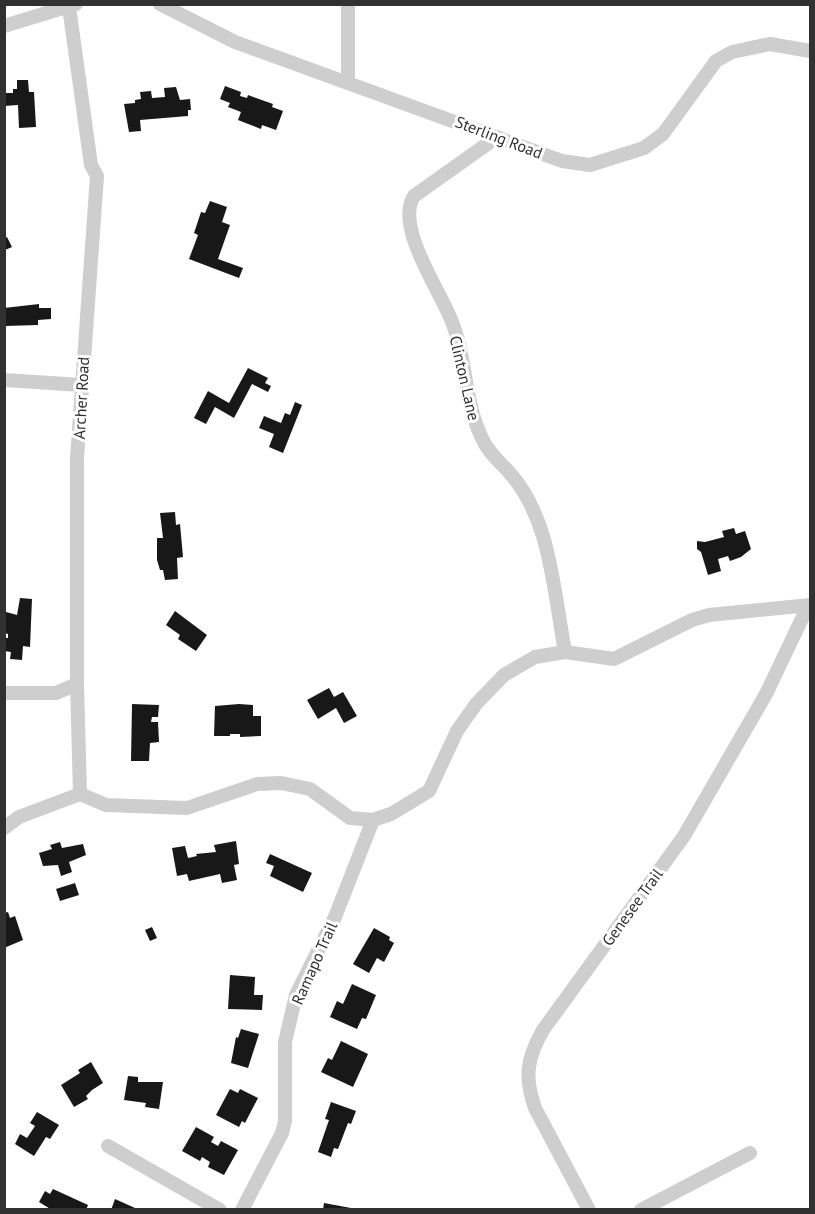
<svg xmlns="http://www.w3.org/2000/svg" width="815" height="1214" font-family="'PT Sans',sans-serif">
  <style>
    .building { fill: #181818 }
    .lines { fill: none; stroke-linecap: round; stroke-linejoin: round }
    .street { stroke: #cecece; stroke-width: 14 }
    .labels { text-anchor: middle; stroke-width: 6; stroke-linejoin: round; paint-order: stroke }
    .street-label { font-size: 16px; fill: #313131; stroke: #fff }
  </style>
  <rect width="100%" height="100%" fill="#fff"/>
  <g class="building">
    <polygon points="17,80 28,80 29,92 34,92 36,127 19,128 18,105 4,106 4,93 13,93 13,89 17,89"/>
    <polygon points="225,86 241,92 240,96 247,98 248,95 273,104 272,107 283,111 276,130 262,125 261,129 238,120 241,112 228,107 230,103 220,99"/>
    <polygon points="176,87 180,100 190,99 191,110 188,110 188,116 140,120 141,131 129,132 124,104 135,103 135,100 141,99 140,92 151,91 152,98 165,97 164,88"/>
    <polygon points="210,201 227,207 222,222 230,225 218,259 243,268 239,278 189,259 198,235 194,233 201,212 205,213"/>
    <polygon points="7,237 12,247 5,250 5,238"/>
    <polygon points="39,304 39,308 51,308 51,319 38,320 38,325 5,326 4,308"/>
    <polygon points="248,368 268,378 265,383 271,386 268,392 252,384 234,418 215,407 206,424 194,418 208,391 229,403"/>
    <polygon points="295,402 302,405 283,453 269,447 274,434 259,428 264,416 281,423 285,413 290,415"/>
    <polygon points="175,512 176,525 180,524 183,557 177,558 178,579 165,580 163,570 160,570 157,560 157,538 163,538 160,513"/>
    <polygon points="734,528 736,534 745,531 751,549 741,557 730,561 728,556 718,559 721,571 708,575 701,552 697,549 697,541 705,542 724,537 722,531"/>
    <polygon points="20,598 32,599 30,647 23,646 22,660 10,659 11,652 4,651 4,638 8,638 8,634 5,633 6,612 17,615"/>
    <polygon points="175,611 207,635 196,651 178,639 180,635 166,625"/>
    <polygon points="329,688 334,697 343,692 357,716 344,723 336,708 318,719 307,700"/>
    <polygon points="132,704 159,705 158,717 152,717 151,722 158,722 159,742 150,743 149,761 131,761"/>
    <polygon points="239,704 253,705 253,716 261,716 261,736 240,737 240,734 230,734 230,736 214,736 215,706"/>
    <polygon points="236,841 239,864 234,865 237,880 222,883 220,874 189,881 187,874 177,876 172,848 185,846 188,858 197,856 196,854 216,852 214,845"/>
    <polygon points="60,842 62,848 83,844 86,855 69,862 72,872 61,876 58,865 43,866 39,853 52,849 50,845"/>
    <polygon points="270,854 312,873 303,892 270,876 274,866 266,863"/>
    <polygon points="75,883 79,895 60,901 56,889"/>
    <polygon points="8,912 10,918 15,916 23,940 4,948 4,913"/>
    <polygon points="152,927 157,938 150,941 145,930"/>
    <polygon points="374,928 390,937 389,940 394,943 384,962 377,958 369,973 353,964"/>
    <polygon points="230,975 255,977 254,995 263,995 262,1010 228,1009"/>
    <polygon points="352,984 376,995 366,1019 362,1018 357,1029 330,1017 337,1001 343,1004"/>
    <polygon points="241,1029 259,1034 248,1068 231,1063 236,1037 238,1038"/>
    <polygon points="341,1041 368,1054 353,1087 321,1072 328,1058 332,1060"/>
    <polygon points="91,1062 103,1083 92,1090 86,1096 88,1099 74,1107 61,1085 80,1073 78,1070"/>
    <polygon points="128,1076 138,1077 138,1082 163,1082 159,1109 145,1107 146,1103 124,1100"/>
    <polygon points="230,1089 238,1093 240,1089 258,1098 245,1123 242,1121 239,1127 216,1115"/>
    <polygon points="331,1102 356,1111 351,1124 348,1123 338,1149 334,1148 331,1157 318,1152 329,1120 325,1119"/>
    <polygon points="37,1112 59,1125 50,1139 46,1137 34,1156 15,1144 20,1134 27,1138 35,1126 30,1123"/>
    <polygon points="196,1127 214,1137 211,1142 218,1146 221,1141 238,1150 224,1175 208,1167 210,1162 202,1157 200,1161 182,1151"/>
    <polygon points="53,1189 88,1205 86,1210 52,1210 39,1202 45,1191 50,1194"/>
    <polygon points="115,1199 135,1208 142,1210 111,1210"/>
    <polygon points="324,1203 351,1208 350,1210 323,1210"/>
  </g>
  <g class="lines">
    <g class="street">
      <polyline points="160,4 235,42 562,161 590,165 644,148 663,134 716,61 732,52 770,44 810,51"/>
      <polyline points="348,4 348,81"/>
      <polyline points="69,7 91,165 97,176 77,458 77,684 80,794"/>
      <polyline points="4,26 76,4"/>
      <path d="M497,137L414,196C395,225 438,288 450,317C468,358 463,405 485,444C491,455 501,463 509,472C525,490 536,513 543,536C554,573 558,613 565,652"/>
      <polyline points="4,380 81,385"/>
      <polyline points="4,693 56,693 77,684"/>
      <polyline points="4,828 19,817 80,794 106,805 187,808 257,784 281,783 310,789 350,818 373,820 391,814 429,791 457,731 476,704 504,675 535,657 565,652 614,659 692,620 709,615 810,605"/>
      <polyline points="108,1146 220,1210"/>
      <polyline points="242,1210 282,1133 285,1121 285,1042 296,995 335,917 373,820"/>
      <path d="M589,1210L535,1108C524,1077 527,1058 543,1030L684,836L766,694L808,606"/>
      <polyline points="641,1210 750,1153"/>
    </g>
  </g>
  <g class="labels">
    <g class="street-label">
      <text transform="translate(499 137) rotate(21)" y="6">Sterling Road</text>
      <text transform="translate(465 378) rotate(77)" y="6">Clinton Lane</text>
      <text transform="translate(81 398) rotate(-87)" y="6">Archer Road</text>
      <text transform="translate(632 907) rotate(-54)" y="6">Genesee Trail</text>
      <text transform="translate(314 963) rotate(-66)" y="6">Ramapo Trail</text>
    </g>
  </g>
  <rect width="815" height="1214" fill="none" stroke="#313131" stroke-width="12"/>
</svg>
